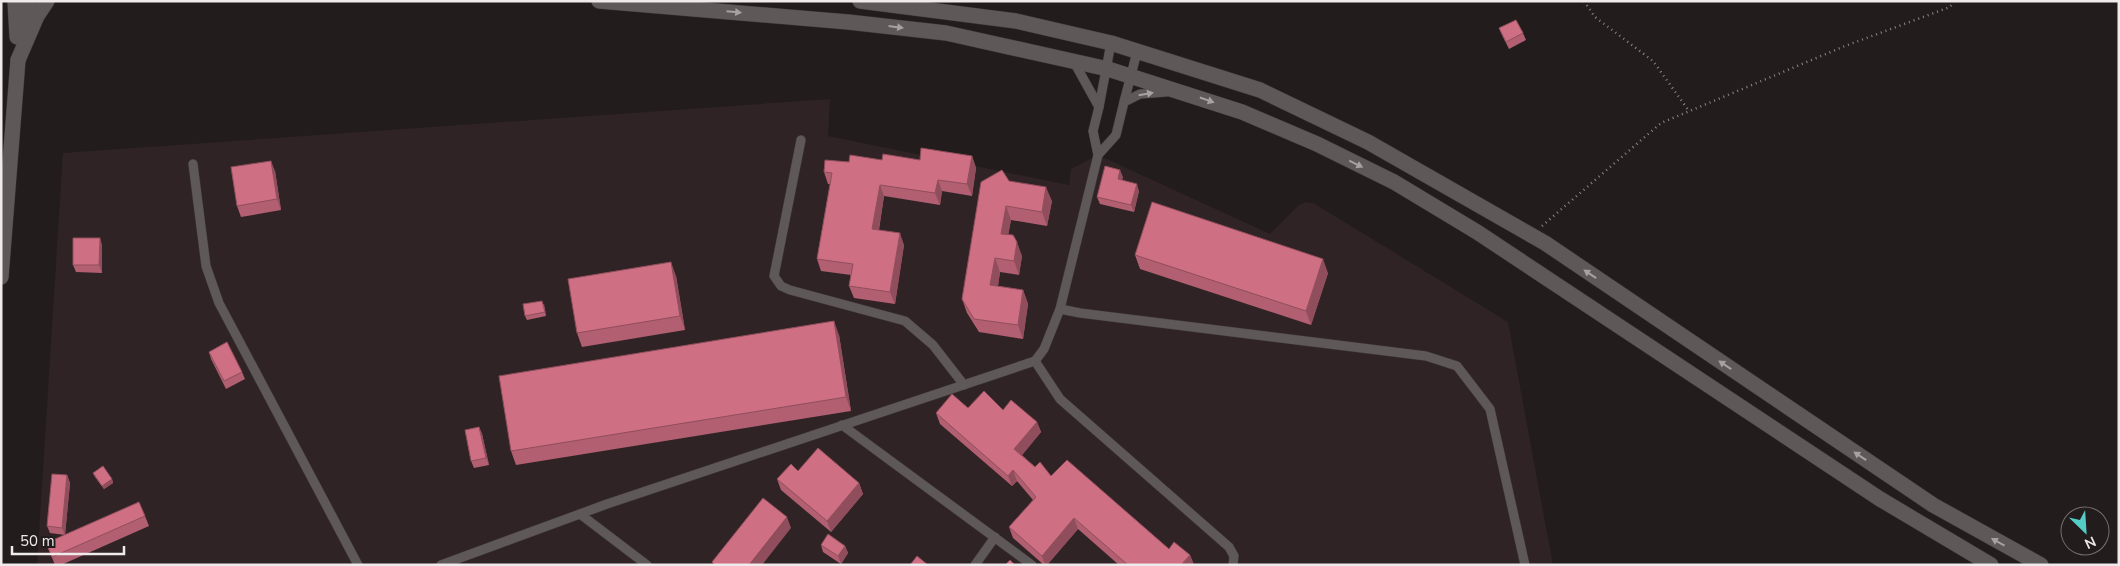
<svg xmlns="http://www.w3.org/2000/svg" width="2120" height="566" font-family="'Nunito Sans',sans-serif">
  <style>
    .built { fill: #2f2325 }
    .lines { fill: none; stroke-linecap: round; stroke-linejoin: round }
    .lane-casing { stroke: #3e3839; stroke-width: 10 }
    .street-casing { stroke: #3e3839; stroke-width: 16 }
    .secondary-casing { stroke: #3e3839; stroke-width: 16 }
    .path { stroke: #8b8687; stroke-width: 2.5; stroke-dasharray: 1 4; stroke-linecap: butt }
    .lane { stroke: #5f5859; stroke-width: 9 }
    .street { stroke: #5f5859; stroke-width: 15 }
    .secondary { stroke: #5f5859; stroke-width: 15 }
    .wall { fill: #b15f71 }
    .shaded-wall { fill: #904e5c }
    .building { fill: #ce6f83; stroke: #904e5c }
    .oneway { fill: #a7a1a2 }
  </style>
  <rect width="100%" height="100%" fill="#221c1d"/>
  <polygon class="built" points="830,99 828,136 1069,185 1071,169 1098,155 1270,234 1299,205 1306,202 1315,204 1508,322 1553,565 37,565 63,153"/>
  <g class="lines">
    <defs>
      <g id="lane">
        <polyline points="1124,102 1137,52"/>
        <polyline points="1099,107 1111,43"/>
        <polyline points="801,140 774,276 781,286 790,290 905,321 933,345 964,385"/>
        <polyline points="1098,155 1116,135 1124,102 1140,94 1166,92"/>
        <polyline points="193,164 206,266 219,303 358,565"/>
        <polyline points="1060,309 1080,313 1426,356 1457,366 1490,409 1525,565"/>
        <polyline points="1035,361 1060,399 1229,547 1234,556 1233,565"/>
        <polyline points="842,425 1032,565"/>
        <polyline points="580,514 647,565"/>
        <polyline points="441,565 607,504 1035,361 1044,349 1060,309 1098,155 1093,131 1099,107 1074,62"/>
        <polyline points="975,565 995,537"/>
      </g>
      <polyline id="street" points="1,277 18,60"/>
      <g id="secondary">
        <polyline points="15,1 17,37"/>
        <polyline points="599,1 848,22 946,33 1108,69 1242,112 1317,144 1394,182 1477,232 1880,499 1991,565"/>
        <polyline points="860,1 1016,21 1111,43 1260,90 1368,142 1545,243 1933,505 2041,565"/>
        <polyline points="24,32 29,1"/>
        <polyline points="18,60 37,16 47,1"/>
      </g>
    </defs>
    <use href="#lane" class="lane-casing"/>
    <use href="#street" class="street-casing"/>
    <use href="#secondary" class="secondary-casing"/>
    <g class="path">
      <polyline points="1584,1 1595,17 1653,61 1689,111"/>
      <polyline points="1542,226 1661,123 1845,46 1950,7 1954,1"/>
    </g>
    <use href="#lane" class="lane"/>
    <use href="#street" class="street"/>
    <use href="#secondary" class="secondary"/>
  </g>
  <g class="wall">
    <polygon points="1499,28 1523,33 1526,40 1509,49 1502,35"/>
    <polygon points="972,156 976,168 972,196 942,191 940,205 884,196 879,230 904,245 895,304 854,298 849,286 851,275 821,271 817,259 830,184 828,184 824,172 849,162 882,160 920,160"/>
    <polygon points="275,171 281,210 241,217 237,206"/>
    <polygon points="1123,177 1122,180 1139,191 1134,212 1100,204 1097,197"/>
    <polygon points="1009,181 1052,201 1047,226 1011,220 1008,235 1022,256 1019,275 1000,272 998,286 1023,290 1028,304 1023,339 979,332 967,313 962,299"/>
    <polygon points="100,238 102,246 102,273 76,272 73,265"/>
    <polygon points="1135,255 1328,273 1311,325 1140,269"/>
    <polygon points="676,276 685,330 582,347 577,333"/>
    <polygon points="544,304 546,316 527,320 525,316"/>
    <polygon points="839,335 851,411 516,465 511,451"/>
    <polygon points="209,352 242,372 245,379 226,389 211,359"/>
    <polygon points="968,408 1003,410 1037,422 1041,432 1022,455 1035,467 1169,549 1190,555 1194,565 1119,565 1078,529 1047,565 1044,565 1013,538 1009,527 1033,500 1017,481 1012,486 940,424 936,413"/>
    <polygon points="479,427 482,434 489,465 474,468 471,461"/>
    <polygon points="798,471 859,483 863,494 831,532 781,490 777,479"/>
    <polygon points="93,473 112,479 113,483 104,489 95,477"/>
    <polygon points="67,475 70,483 65,535 50,533 47,526"/>
    <polygon points="145,516 149,526 61,565 55,565 46,543"/>
    <polygon points="821,545 845,546 848,553 841,564 823,552"/>
  </g>
  <g class="shaded-wall">
    <polygon points="972,156 976,168 972,196 967,184"/>
    <polygon points="271,161 275,171 281,210 277,199"/>
    <polygon points="1120,170 1123,177 1120,187 1118,179"/>
    <polygon points="938,180 942,191 940,205 935,193"/>
    <polygon points="1137,184 1139,191 1134,212 1131,205"/>
    <polygon points="880,185 884,196 877,241 872,229"/>
    <polygon points="1046,187 1052,201 1047,226 1042,212"/>
    <polygon points="1006,206 1011,220 1006,247 1001,234"/>
    <polygon points="900,233 904,245 895,304 890,292"/>
    <polygon points="100,238 102,246 102,273 99,265"/>
    <polygon points="1017,242 1022,256 1019,275 1014,261"/>
    <polygon points="995,258 1000,272 996,299 990,285"/>
    <polygon points="1323,259 1328,273 1311,325 1306,311"/>
    <polygon points="671,262 676,276 685,330 680,316"/>
    <polygon points="1023,290 1028,304 1023,339 1018,325"/>
    <polygon points="834,321 839,335 851,411 846,397"/>
    <polygon points="1037,422 1041,432 1018,460 1014,449"/>
    <polygon points="479,427 482,434 489,465 486,458"/>
    <polygon points="1013,470 1017,481 1012,486 1008,476"/>
    <polygon points="67,475 70,483 65,535 62,528"/>
    <polygon points="112,479 113,483 104,489 102,486"/>
    <polygon points="859,483 863,494 831,532 827,521"/>
    <polygon points="787,517 791,528 762,565 749,565"/>
    <polygon points="1074,518 1078,529 1047,565 1045,565 1042,556"/>
    <polygon points="845,546 848,553 841,564 838,556"/>
    <polygon points="1190,555 1194,565 1181,565"/>
  </g>
  <g class="building">
    <polygon points="1516,20 1523,33 1506,42 1499,28"/>
    <polygon points="921,148 972,156 967,184 938,180 935,193 880,185 872,229 900,233 890,292 849,286 853,264 817,259 832,173 824,172 825,160 849,162 850,155 882,160 883,154 920,160"/>
    <polygon points="271,161 277,199 237,206 231,167"/>
    <polygon points="1105,166 1120,170 1118,179 1137,184 1131,205 1097,197"/>
    <polygon points="1002,170 1009,181 1046,187 1042,212 1006,206 1001,234 1013,235 1017,242 1014,261 995,258 990,285 1023,290 1018,325 974,319 962,299 981,182"/>
    <polygon points="1152,202 1323,259 1306,311 1135,255"/>
    <polygon points="73,238 100,238 99,265 73,265"/>
    <polygon points="671,262 680,316 577,333 568,279"/>
    <polygon points="542,301 545,312 525,316 523,304"/>
    <polygon points="834,321 846,397 511,451 499,376"/>
    <polygon points="227,342 242,372 224,381 209,352"/>
    <polygon points="984,391 1003,410 1011,400 1037,422 1014,449 1035,467 1040,462 1051,476 1067,460 1169,549 1174,542 1190,555 1181,565 1128,565 1074,518 1042,556 1009,527 1036,497 1013,470 1008,476 936,413 952,394 968,408"/>
    <polygon points="479,427 486,458 471,461 465,430"/>
    <polygon points="818,448 859,483 827,521 777,479 791,464 798,471"/>
    <polygon points="103,466 112,479 102,486 93,473"/>
    <polygon points="52,474 67,475 62,528 47,526"/>
    <polygon points="763,498 787,517 749,565 715,565 712,562"/>
    <polygon points="139,502 145,516 52,557 46,543"/>
    <polygon points="828,534 845,546 838,556 821,545"/>
    <polygon points="917,556 928,565 910,565"/>
    <polygon points="1010,560 1015,565 1005,565"/>
  </g>
  <defs><path id="oneway-solid" d="M-6-.8H1V-3.2L6.5 0L1 3.2V.8H-6Z" transform="scale(1.25)"/></defs>
  <g class="oneway">
    <use href="#oneway-solid" transform="translate(734 12) rotate(5)"/>
    <use href="#oneway-solid" transform="translate(896 27) rotate(7)"/>
    <use href="#oneway-solid" transform="translate(1146 94) rotate(-10)"/>
    <use href="#oneway-solid" transform="translate(1207 100) rotate(19)"/>
    <use href="#oneway-solid" transform="translate(1356 164) rotate(26)"/>
    <use href="#oneway-solid" transform="translate(1590 274) rotate(-146)"/>
    <use href="#oneway-solid" transform="translate(1725 365) rotate(-146)"/>
    <use href="#oneway-solid" transform="translate(1860 456) rotate(-146)"/>
    <use href="#oneway-solid" transform="translate(1998 542) rotate(-151)"/>
  </g>
  <rect width="2120" height="566" fill="none" stroke="#efeaeb" stroke-width="5"/>
  <g transform="translate(2085 531) rotate(155)"><circle r="24" fill="#221c1d" stroke="#746e6f"/>
  <path d="M0-4L9 19L0 12L-9 19Z" fill="#54cdc7"/>
  <text y="-8" font-size="14" font-weight="bold" text-anchor="middle" fill="#efeaeb">N</text>
  </g>
  <path d="M12 546v8h112v-8" fill="none" stroke="#efeaeb" stroke-width="2.5"/>
  <text x="20" y="546" font-size="15" fill="#efeaeb" stroke="#221c1d" stroke-width="4" paint-order="stroke">50 m</text>
</svg>
